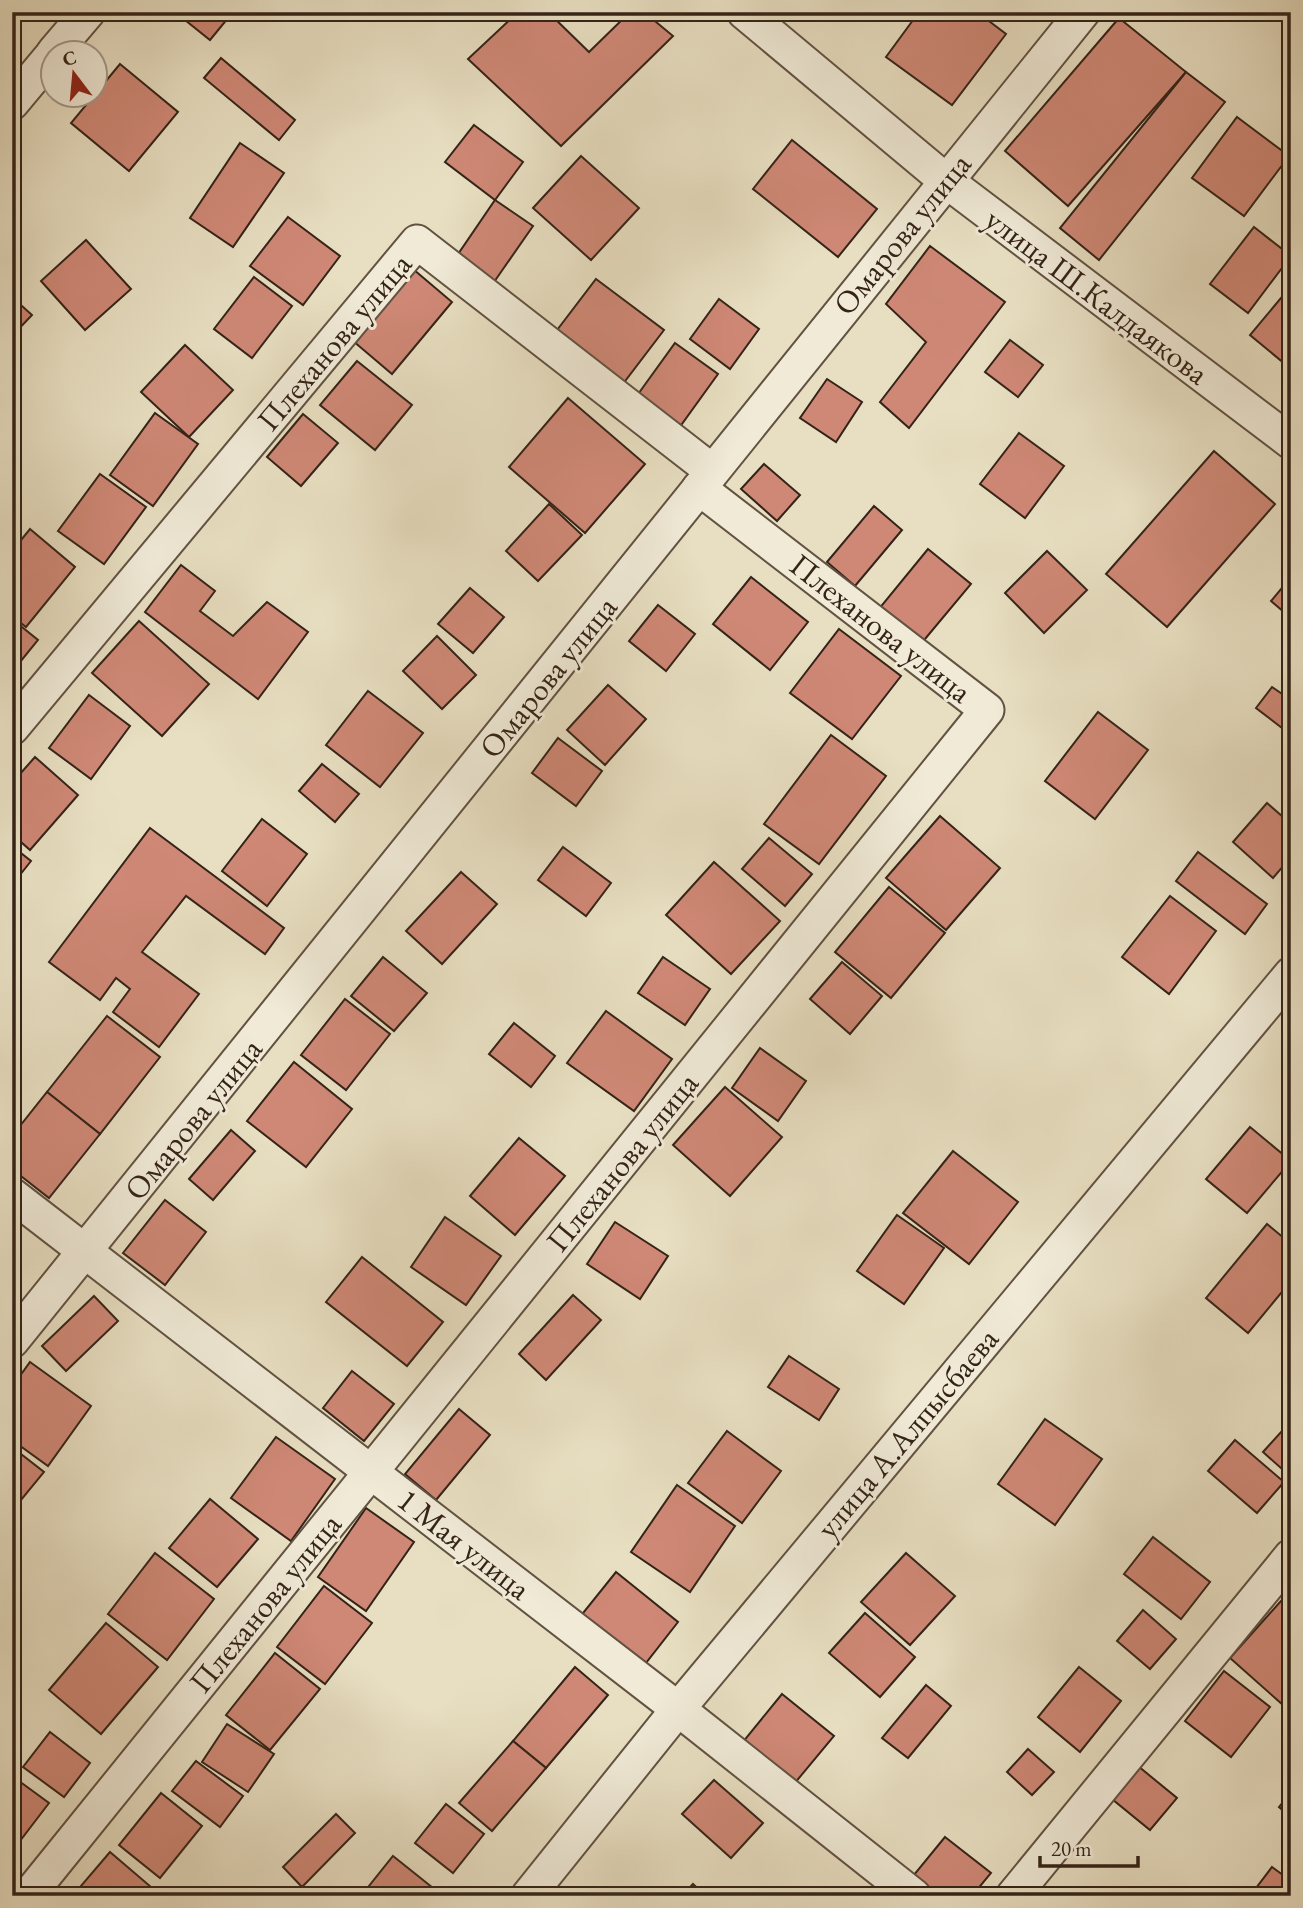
<svg xmlns="http://www.w3.org/2000/svg" width="1303" height="1908" font-family="'EB Garamond',serif">
  <style>
    .building { fill: #cf8876; stroke: #342318; stroke-width: 2 }
    .lines { fill: none; stroke-linecap: round; stroke-linejoin: round }
    .minor-casing { stroke: #615242; stroke-width: 37 }
    .minor { stroke: #f0ead7; stroke-width: 33 }
    .labels { text-anchor: middle; stroke-width: 6; stroke-linejoin: round; paint-order: stroke }
    .street-label { font-size: 32px; fill: #342318; stroke: #f0ead7 }
  </style>
  <rect width="100%" height="100%" fill="#e8dfc2"/>
  <filter id="stains"><feTurbulence type="fractalNoise" baseFrequency=".00286" numOctaves="4"/><feColorMatrix values="0 0 0 0 .2 0 0 0 0 .09 0 0 0 0 .02 0 0 0 .5 -.17"/></filter>
  <radialGradient id="worn" r=".72"><stop offset=".6" stop-color="#630" stop-opacity="0"/><stop offset="1" stop-color="#630" stop-opacity=".3"/></radialGradient>
  <g class="building">
    <polygon points="175,12 233,12 210,40"/>
    <polygon points="518,12 548,12 589,52 630,12 644,12 673,36 561,146 468,59"/>
    <polygon points="919,12 977,12 1006,34 952,105 886,57"/>
    <polygon points="1119,18 1186,72 1068,206 1005,151"/>
    <polygon points="221,58 295,120 279,140 204,78"/>
    <polygon points="120,64 178,112 129,171 71,123"/>
    <polygon points="1186,72 1225,102 1099,260 1060,228"/>
    <polygon points="1237,117 1289,156 1244,216 1192,178"/>
    <polygon points="474,125 523,162 495,200 445,162"/>
    <polygon points="792,140 877,209 838,257 753,189"/>
    <polygon points="240,143 284,173 233,247 190,218"/>
    <polygon points="581,156 639,208 591,260 533,208"/>
    <polygon points="495,200 533,226 492,285 454,260"/>
    <polygon points="288,217 340,256 303,305 250,266"/>
    <polygon points="1254,227 1291,256 1248,313 1210,284"/>
    <polygon points="86,240 131,289 85,330 41,281"/>
    <polygon points="930,246 1005,302 909,428 880,402 926,342 886,304"/>
    <polygon points="413,269 452,302 392,374 353,341"/>
    <polygon points="254,277 292,306 252,358 214,329"/>
    <polygon points="596,279 664,330 619,389 551,338"/>
    <polygon points="1291,286 1291,369 1250,335"/>
    <polygon points="12,297 32,315 12,336"/>
    <polygon points="719,299 759,329 730,369 690,339"/>
    <polygon points="1010,340 1043,365 1018,397 985,372"/>
    <polygon points="675,343 718,374 679,428 636,397"/>
    <polygon points="185,345 233,390 189,437 141,392"/>
    <polygon points="357,361 412,405 375,450 320,405"/>
    <polygon points="827,379 862,402 836,442 800,418"/>
    <polygon points="568,398 645,464 585,533 509,467"/>
    <polygon points="155,413 198,444 153,506 110,475"/>
    <polygon points="303,414 338,443 301,486 267,457"/>
    <polygon points="1019,433 1064,466 1025,518 980,484"/>
    <polygon points="1214,451 1275,504 1167,627 1106,574"/>
    <polygon points="764,464 800,495 777,521 741,489"/>
    <polygon points="100,474 146,507 104,564 58,531"/>
    <polygon points="549,504 582,535 538,581 506,551"/>
    <polygon points="874,506 902,530 855,586 827,562"/>
    <polygon points="30,529 75,567 26,627 12,616 12,551"/>
    <polygon points="928,549 971,584 920,645 878,610"/>
    <polygon points="1047,551 1087,590 1044,633 1005,593"/>
    <polygon points="181,565 215,591 200,611 233,636 267,602 308,632 258,699 145,612"/>
    <polygon points="751,577 808,622 770,670 713,624"/>
    <polygon points="1291,577 1291,618 1271,601"/>
    <polygon points="470,588 504,617 473,653 438,624"/>
    <polygon points="658,605 695,634 666,671 629,641"/>
    <polygon points="12,619 38,640 16,667 12,664"/>
    <polygon points="139,621 209,684 162,736 92,673"/>
    <polygon points="839,629 901,676 852,739 790,693"/>
    <polygon points="437,636 476,675 442,709 403,671"/>
    <polygon points="608,685 646,719 605,765 567,730"/>
    <polygon points="1272,687 1291,700 1291,735 1256,708"/>
    <polygon points="368,691 423,733 380,787 326,745"/>
    <polygon points="89,695 130,726 91,779 49,748"/>
    <polygon points="1098,712 1148,750 1095,819 1045,781"/>
    <polygon points="831,735 886,776 819,864 764,824"/>
    <polygon points="558,738 602,771 576,806 532,773"/>
    <polygon points="35,757 78,795 30,850 12,834 12,783"/>
    <polygon points="322,764 359,794 335,822 299,791"/>
    <polygon points="1267,803 1291,824 1291,857 1273,878 1233,842"/>
    <polygon points="940,816 1000,868 946,930 886,878"/>
    <polygon points="262,819 307,854 267,906 222,871"/>
    <polygon points="150,828 284,928 265,954 186,896 142,952 199,994 159,1047 113,1012 130,989 116,978 100,1000 49,962"/>
    <polygon points="769,838 812,874 785,906 742,869"/>
    <polygon points="12,846 31,861 12,885"/>
    <polygon points="563,847 611,883 586,916 538,880"/>
    <polygon points="1198,852 1267,904 1245,934 1176,881"/>
    <polygon points="714,862 780,921 731,974 666,915"/>
    <polygon points="461,872 497,904 442,964 406,931"/>
    <polygon points="889,887 945,933 891,998 835,952"/>
    <polygon points="1170,896 1216,931 1169,994 1122,957"/>
    <polygon points="383,957 427,993 394,1031 351,996"/>
    <polygon points="663,957 710,989 685,1025 638,993"/>
    <polygon points="842,962 882,996 850,1034 810,999"/>
    <polygon points="345,999 390,1034 346,1090 301,1055"/>
    <polygon points="606,1011 672,1059 634,1111 567,1063"/>
    <polygon points="107,1016 160,1057 100,1134 47,1092"/>
    <polygon points="514,1023 555,1056 531,1087 489,1054"/>
    <polygon points="760,1048 806,1081 778,1121 732,1088"/>
    <polygon points="294,1062 352,1109 306,1167 247,1121"/>
    <polygon points="725,1087 782,1137 730,1196 673,1145"/>
    <polygon points="47,1092 100,1134 49,1198 12,1169 12,1136"/>
    <polygon points="1250,1127 1291,1161 1247,1213 1206,1179"/>
    <polygon points="231,1130 255,1151 213,1200 189,1179"/>
    <polygon points="519,1138 565,1176 515,1235 470,1196"/>
    <polygon points="953,1151 1018,1202 969,1264 903,1213"/>
    <polygon points="165,1200 206,1232 165,1285 123,1253"/>
    <polygon points="897,1215 944,1248 904,1304 857,1271"/>
    <polygon points="445,1217 501,1256 466,1305 411,1267"/>
    <polygon points="615,1222 668,1256 640,1299 587,1264"/>
    <polygon points="1267,1224 1291,1244 1291,1281 1248,1333 1206,1298"/>
    <polygon points="362,1257 443,1322 407,1366 326,1302"/>
    <polygon points="573,1295 601,1320 546,1380 519,1354"/>
    <polygon points="94,1296 118,1321 66,1371 42,1346"/>
    <polygon points="789,1356 839,1389 819,1420 768,1387"/>
    <polygon points="30,1362 91,1406 48,1466 12,1440 12,1387"/>
    <polygon points="352,1371 394,1404 364,1441 323,1408"/>
    <polygon points="459,1409 490,1435 436,1500 405,1474"/>
    <polygon points="1045,1419 1102,1459 1055,1525 998,1484"/>
    <polygon points="1291,1421 1291,1477 1263,1452"/>
    <polygon points="727,1431 781,1471 742,1523 688,1483"/>
    <polygon points="276,1437 335,1479 291,1541 231,1498"/>
    <polygon points="1235,1440 1284,1482 1257,1513 1208,1471"/>
    <polygon points="12,1447 44,1472 12,1511"/>
    <polygon points="677,1485 735,1526 690,1592 631,1552"/>
    <polygon points="210,1499 258,1539 217,1587 169,1548"/>
    <polygon points="366,1508 414,1542 366,1611 318,1577"/>
    <polygon points="1153,1537 1210,1582 1181,1619 1124,1574"/>
    <polygon points="155,1553 214,1599 167,1660 108,1614"/>
    <polygon points="906,1553 955,1596 910,1645 861,1602"/>
    <polygon points="616,1572 678,1622 642,1668 579,1618"/>
    <polygon points="324,1586 372,1623 325,1684 277,1647"/>
    <polygon points="1289,1592 1291,1696 1283,1705 1230,1658"/>
    <polygon points="1143,1610 1176,1639 1150,1669 1117,1641"/>
    <polygon points="865,1613 915,1657 880,1697 829,1653"/>
    <polygon points="106,1623 158,1667 101,1734 49,1690"/>
    <polygon points="275,1653 320,1689 270,1750 226,1715"/>
    <polygon points="575,1667 608,1695 546,1768 513,1741"/>
    <polygon points="1079,1667 1121,1701 1080,1752 1038,1717"/>
    <polygon points="1224,1671 1270,1707 1231,1757 1185,1721"/>
    <polygon points="926,1685 951,1706 908,1758 882,1738"/>
    <polygon points="782,1694 834,1736 794,1784 742,1743"/>
    <polygon points="227,1724 274,1754 248,1792 202,1762"/>
    <polygon points="50,1732 90,1763 64,1797 23,1767"/>
    <polygon points="513,1741 546,1768 492,1831 459,1803"/>
    <polygon points="1028,1749 1054,1772 1032,1795 1007,1772"/>
    <polygon points="196,1761 243,1796 220,1827 172,1791"/>
    <polygon points="1138,1766 1177,1798 1150,1830 1112,1799"/>
    <polygon points="714,1780 763,1823 731,1858 682,1814"/>
    <polygon points="19,1781 49,1803 13,1850 12,1789"/>
    <polygon points="1291,1792 1291,1817 1279,1807"/>
    <polygon points="161,1793 202,1826 160,1878 119,1845"/>
    <polygon points="446,1804 484,1834 453,1873 415,1843"/>
    <polygon points="336,1814 355,1833 302,1887 283,1867"/>
    <polygon points="945,1837 991,1873 972,1896 937,1896 913,1876"/>
    <polygon points="110,1852 158,1893 155,1896 91,1896 80,1887"/>
    <polygon points="393,1856 443,1896 361,1896"/>
    <polygon points="1272,1867 1291,1881 1291,1896 1250,1896"/>
    <polygon points="693,1884 706,1896 682,1896"/>
  </g>
  <g class="lines">
    <defs>
      <g id="minor">
        <polyline points="744,12 945,180 1291,442"/>
        <polyline points="54,52 88,12"/>
        <polyline points="12,103 52,55"/>
        <polyline points="12,728 417,242 712,471"/>
        <polyline points="12,1195 678,1709 914,1896"/>
        <polyline points="12,1341 1083,12"/>
        <polyline points="28,1896 987,710 699,488"/>
        <polyline points="528,1896 678,1709 1291,974"/>
        <polyline points="1013,1896 1291,1556"/>
      </g>
    </defs>
    <use href="#minor" class="minor-casing"/>
    <use href="#minor" class="minor"/>
  </g>
  <g class="labels">
    <g class="street-label">
      <text transform="translate(902 234) rotate(-51)" y="11">Омарова улица</text>
      <text transform="translate(1097 296) rotate(37)" y="11">улица Ш.Калдаякова</text>
      <text transform="translate(334 342) rotate(-50)" y="11">Плеханова улица</text>
      <text transform="translate(881 628) rotate(38)" y="11">Плеханова улица</text>
      <text transform="translate(548 677) rotate(-51)" y="11">Омарова улица</text>
      <text transform="translate(193 1119) rotate(-51)" y="11">Омарова улица</text>
      <text transform="translate(622 1162) rotate(-51)" y="11">Плеханова улица</text>
      <text transform="translate(907 1433) rotate(-50)" y="11">улица А.Алпысбаева</text>
      <text transform="translate(464 1544) rotate(38)" y="11">1 Мая улица</text>
      <text transform="translate(265 1603) rotate(-51)" y="11">Плеханова улица</text>
    </g>
  </g>
  <rect width="1303" height="1908" fill="none" stroke="#e8dfc2" stroke-width="42"/>
  <rect x="14" y="14" width="1275" height="1880" fill="none" stroke="#342318" stroke-width="3.5"/>
  <rect x="21" y="21" width="1261" height="1866" fill="none" stroke="#342318" stroke-width="2"/>
  <g transform="translate(74 74) rotate(344)"><circle r="33" fill="#f0ead7" stroke="#a59a8b" stroke-width="2"/>
  <path d="M0-5L12 26L0 18L-12 26Z" fill="#8f2418"/>
  <text y="-10" font-size="19" font-weight="bold" text-anchor="middle" fill="#342318">С</text>
  </g>
  <path d="M1040 1856v10h98v-10" fill="none" stroke="#342318" stroke-width="3.5"/>
  <text x="1051" y="1856" font-size="21" fill="#342318" stroke="#f0ead7" stroke-width="5" paint-order="stroke">20 m</text>
  <rect width="100%" height="100%" filter="url(#stains)"/>
  <rect width="100%" height="100%" fill="url(#worn)"/>
</svg>
